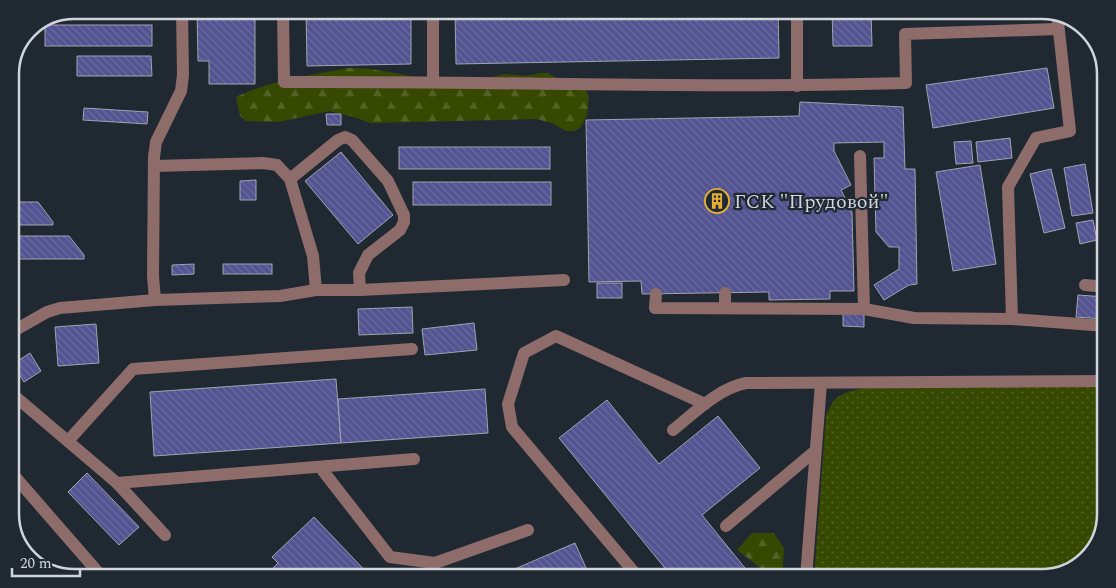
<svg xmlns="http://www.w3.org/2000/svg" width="1116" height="588" font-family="Spectral,serif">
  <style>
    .grass { fill: url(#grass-dots) }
    .forest { fill: url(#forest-firs) }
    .building { fill: url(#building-back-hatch); stroke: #a1a2b0 }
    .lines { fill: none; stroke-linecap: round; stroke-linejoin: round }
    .minor { stroke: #8e6c6a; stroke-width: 12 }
    .labels { text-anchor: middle; stroke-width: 4.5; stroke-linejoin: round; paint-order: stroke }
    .poi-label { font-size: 20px; fill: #d0d5db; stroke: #202932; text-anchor: start }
    .rim { fill: none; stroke: #d0d5db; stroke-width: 2.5 }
  </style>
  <defs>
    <pattern id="grass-dots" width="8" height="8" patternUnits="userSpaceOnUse" patternTransform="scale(1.25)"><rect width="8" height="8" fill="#374800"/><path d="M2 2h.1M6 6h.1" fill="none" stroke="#536225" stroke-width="1.8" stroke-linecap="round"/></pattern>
    <pattern id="forest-firs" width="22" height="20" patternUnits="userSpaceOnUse" patternTransform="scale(1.25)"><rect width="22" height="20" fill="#374800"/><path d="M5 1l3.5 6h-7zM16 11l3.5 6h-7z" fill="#536225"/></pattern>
    <pattern id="building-back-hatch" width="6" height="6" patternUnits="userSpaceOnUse" patternTransform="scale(1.25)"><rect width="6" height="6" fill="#525390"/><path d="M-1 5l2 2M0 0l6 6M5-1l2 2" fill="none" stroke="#6a6b9f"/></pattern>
  </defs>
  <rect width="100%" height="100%" fill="#202932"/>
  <path class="grass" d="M1106,386V514L1099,543L1077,567L1042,578H814L826,417C833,395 842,393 863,388Z"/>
  <g class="forest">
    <polygon points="1099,49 1106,70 1106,114 1097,67"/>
    <path d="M349,68L371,69L422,78L466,82L505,74L526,76L541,73H548L561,81L582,84L589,96L587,116L580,128L574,131H566L552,123L536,119L370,123L357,118L330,111L278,122L246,121L240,116L236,97C272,80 310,75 349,68Z"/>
    <polygon points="752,533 774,533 784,548 782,578 765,578 758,566 737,550"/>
  </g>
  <g class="building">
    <polygon points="74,10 154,10 154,14 67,13"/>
    <polygon points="197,10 255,10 255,84 209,84 209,61 198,61"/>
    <polygon points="306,10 411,10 411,64 307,66"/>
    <polygon points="455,10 778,10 779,58 456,64"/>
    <polygon points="832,10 871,10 872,46 833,46"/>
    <rect x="45" y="25" width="107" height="21"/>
    <polygon points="77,56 151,56 152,76 77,76"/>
    <polygon points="1047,68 1054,108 933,128 926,85"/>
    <polygon points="800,102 903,107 905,169 915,169 917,284 909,285 884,300 874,285 899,269 899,247 889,247 876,232 874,158 884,158 884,142 834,143 834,151 851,185 841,190 852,212 854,291 830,291 830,299 769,300 769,292 642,294 641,281 589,282 586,120 799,116"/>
    <polygon points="84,108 148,112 147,124 83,120"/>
    <polygon points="326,114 341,114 341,125 327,125"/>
    <polygon points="1106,118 1106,143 1102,144 1098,119"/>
    <polygon points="1010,138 1012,158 978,162 976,142"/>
    <polygon points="971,141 973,163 956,164 954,142"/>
    <rect x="399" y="147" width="151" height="22"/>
    <polygon points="341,152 393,215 358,244 305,181"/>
    <polygon points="1085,164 1093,213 1072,216 1064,168"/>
    <polygon points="980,165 996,264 953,271 936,172"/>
    <polygon points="1051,169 1065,228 1044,233 1030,174"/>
    <polygon points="256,180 256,200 240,200 240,181"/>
    <rect x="413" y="182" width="138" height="23"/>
    <polygon points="10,202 38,202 53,222 53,225 10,225"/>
    <polygon points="1093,220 1097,240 1080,244 1076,223"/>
    <polygon points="10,236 69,236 84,255 84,259 10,259"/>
    <polygon points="194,264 194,274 172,275 172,265"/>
    <rect x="223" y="264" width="49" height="10"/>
    <rect x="597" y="283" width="25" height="15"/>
    <polygon points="1078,295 1106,297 1106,319 1076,317"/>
    <polygon points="412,307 413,333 359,335 358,309"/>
    <polygon points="843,312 864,313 864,327 843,326"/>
    <polygon points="474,323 477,350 425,355 422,329"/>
    <polygon points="96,324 99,363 58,366 55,327"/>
    <polygon points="30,353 41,371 24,382 13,364"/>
    <polygon points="336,379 341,443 154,456 150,392"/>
    <polygon points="485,389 488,433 341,443 338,399"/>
    <polygon points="607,400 659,464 718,416 760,468 702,515 753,578 673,578 559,438"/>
    <polygon points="87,473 139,527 119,545 68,492"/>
    <polygon points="314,517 372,578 280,578 272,569 278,563 272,557"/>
    <polygon points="575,543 590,577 494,578"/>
  </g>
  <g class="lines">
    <g class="minor">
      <path d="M283,10L284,82C491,81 699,89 906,83L905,34L1058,29"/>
      <polyline points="797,10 797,86"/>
      <polyline points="433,82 433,10"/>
      <polyline points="860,156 864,309"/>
      <polyline points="154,166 263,163 277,165 290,179 313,256 316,290"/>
      <polyline points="290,179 338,140 345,137 352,140 388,181 404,215 404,222 400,230 368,255 359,273 360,290"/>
      <polyline points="1085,285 1106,287"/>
      <polyline points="656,294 655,308 864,309 914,318 1012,319 1106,326"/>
      <polyline points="155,300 153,276 154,157 156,142 181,91 183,75 182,10"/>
      <polyline points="725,308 725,293"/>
      <polyline points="1012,319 1008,187 1036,138 1070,131 1057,13"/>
      <polyline points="10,333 47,312 60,308 155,300 280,296 316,290 360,290 564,280"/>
      <polyline points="10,392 117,483 414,459"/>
      <path d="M673,430C694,413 719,388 746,383L1106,381"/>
      <polyline points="68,441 133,369 412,349"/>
      <polyline points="320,467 390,557 435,563 528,530"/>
      <polyline points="10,471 103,578"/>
      <polyline points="117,483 165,535"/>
      <polyline points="726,526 815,451"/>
      <polyline points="639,578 512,427 508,404 524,353 556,336 705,404"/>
      <polyline points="806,578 821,383"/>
    </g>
  </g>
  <defs>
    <symbol id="building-ring" viewBox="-11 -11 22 22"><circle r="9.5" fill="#202932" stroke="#e4ae35" stroke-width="1.5"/><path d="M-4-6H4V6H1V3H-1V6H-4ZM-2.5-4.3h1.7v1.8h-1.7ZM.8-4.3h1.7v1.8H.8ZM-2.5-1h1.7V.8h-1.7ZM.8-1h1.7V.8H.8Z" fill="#e4ae35"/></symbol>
  </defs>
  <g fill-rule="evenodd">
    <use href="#building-ring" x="703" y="187" width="28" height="28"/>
  </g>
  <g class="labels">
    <g class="poi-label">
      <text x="734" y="208">ГСК "Прудовой"</text>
    </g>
  </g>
  <path d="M0 0H1116V588H0ZM74 19H1042A55 55 0 0 1 1097 74V514A55 55 0 0 1 1042 569H74A55 55 0 0 1 19 514V74A55 55 0 0 1 74 19Z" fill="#202932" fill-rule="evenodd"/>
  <path class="rim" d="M74 19H1042A55 55 0 0 1 1097 74V514A55 55 0 0 1 1042 569H74A55 55 0 0 1 19 514V74A55 55 0 0 1 74 19Z"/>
  <path d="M12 568v8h68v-8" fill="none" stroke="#d0d5db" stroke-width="2.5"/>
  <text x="20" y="568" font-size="15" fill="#d0d5db" stroke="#202932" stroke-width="4" paint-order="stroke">20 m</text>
</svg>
